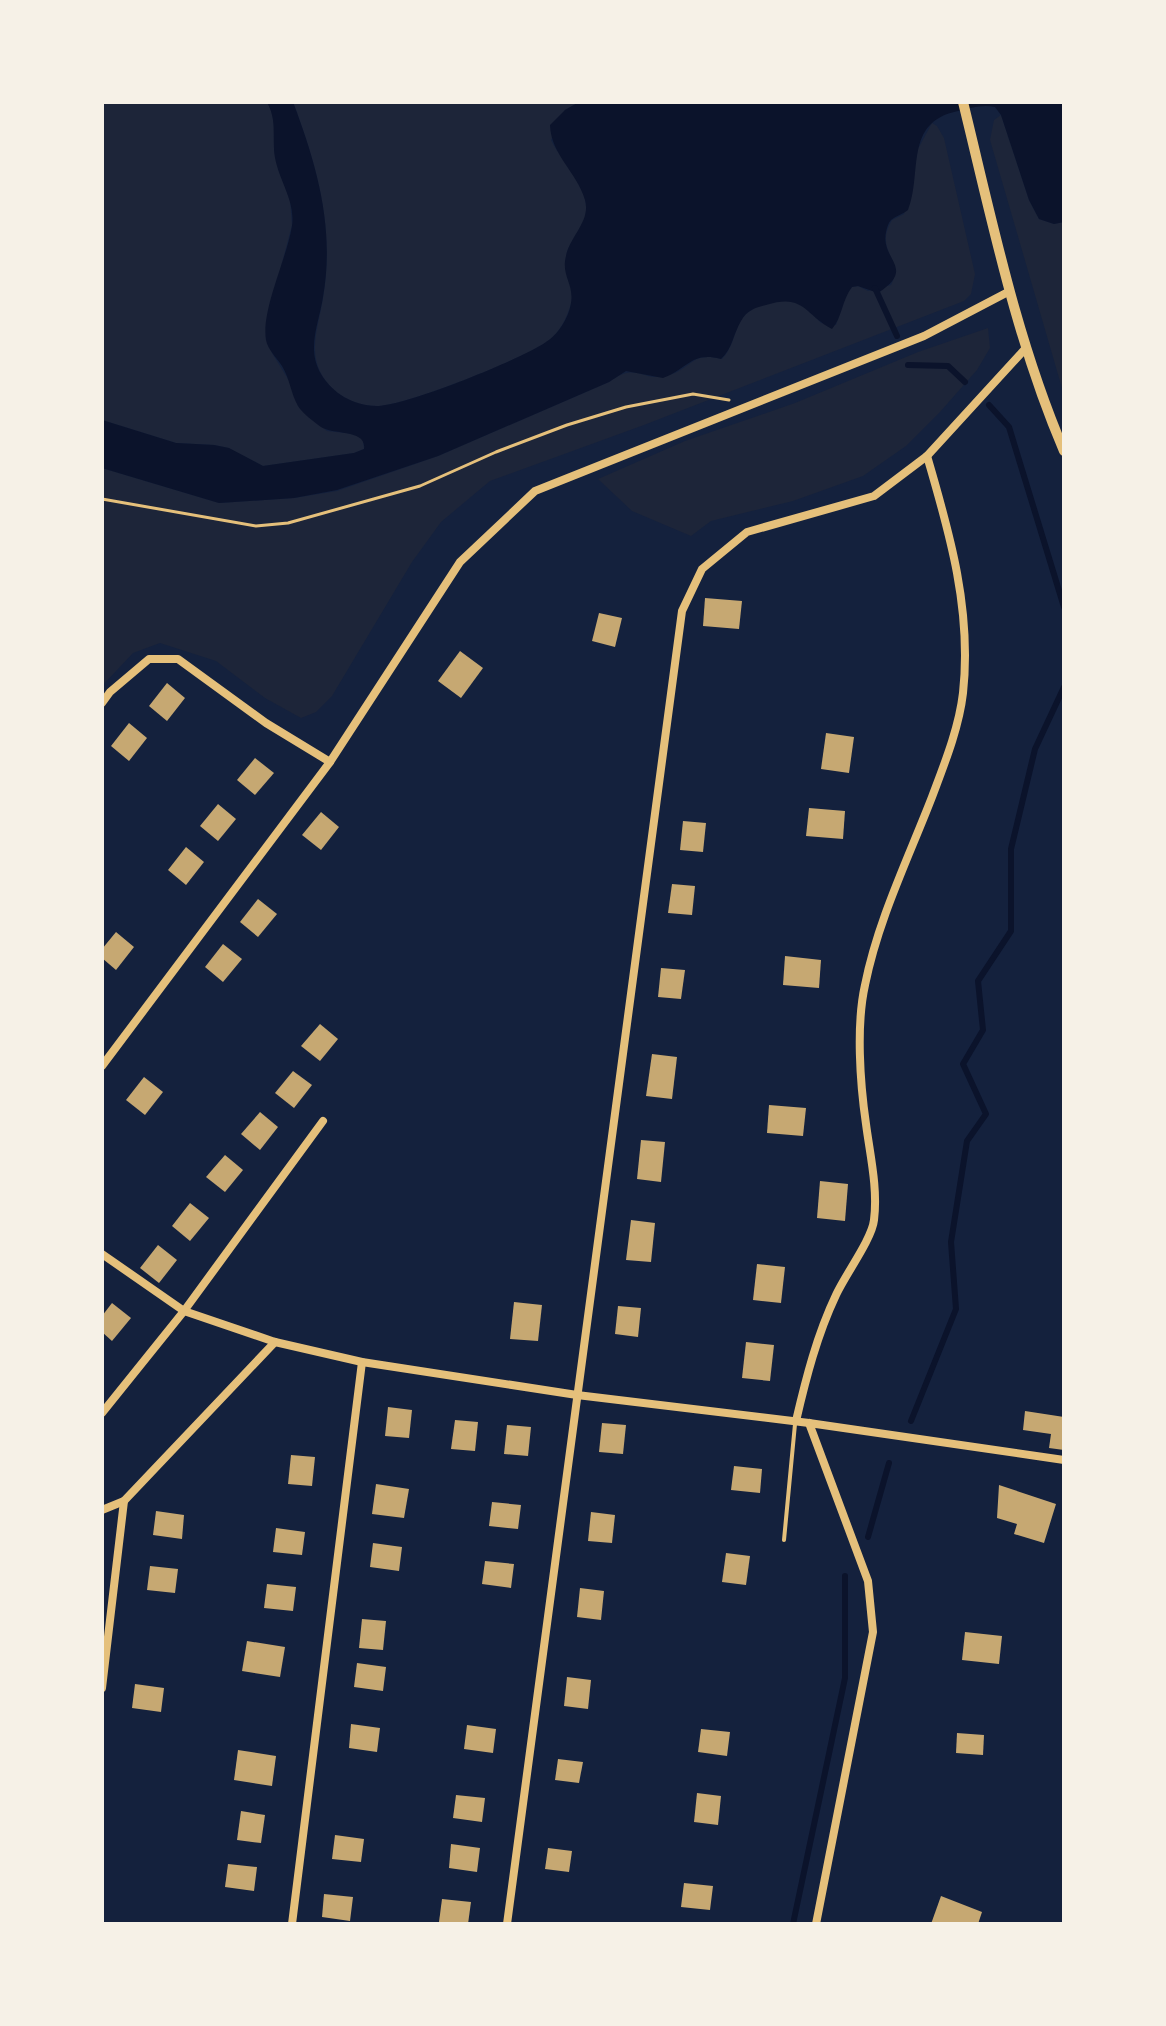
<svg xmlns="http://www.w3.org/2000/svg" width="1166" height="2026" font-family="'PT Sans Narrow',sans-serif">
  <style>
    .green { fill: #1d2539 }
    .water { fill: #0b132b }
    .lines { fill: none; stroke-linecap: round; stroke-linejoin: round }
    .stream { stroke: #0b132b; stroke-width: 6 }
    .building { fill: #c6a872 }
    .path { stroke: #e5c07b; stroke-width: 3 }
    .service { stroke: #e5c07b; stroke-width: 4 }
    .minor { stroke: #e5c07b; stroke-width: 8 }
    .tertiary { stroke: #e5c07b; stroke-width: 10 }
  </style>
  <rect width="100%" height="100%" fill="#14213d"/>
  <g class="green">
    <polygon points="102,102 267,102 272,111 276,130 274,150 279,171 290,200 292,225 267,321 272,353 291,384 298,406 327,431 354,434 363,439 364,449 354,453 263,466 228,448 214,445 176,443 102,420"/>
    <path d="M293,102H579L565,110L551,140C561,161 586,182 586,206C588,243 549,238 574,294C569,311 564,329 548,341C526,358 405,406 378,406C359,406 342,399 329,385C305,357 318,330 323,298C335,229 317,166 293,102Z"/>
    <polygon points="1001,115 1029,200 1039,219 1054,224 1064,222 1064,395 990,140 994,120"/>
    <path d="M932,123L937,126L944,138L975,274L971,294L964,301L644,425L490,481L441,522L412,562L332,696L316,712L301,718L265,698L216,661L160,643L133,653L102,686V468L219,503L294,498L337,491L438,456L609,382C638,360 643,384 669,375C693,368 691,351 722,359C733,348 733,334 741,320C750,305 780,296 797,303C808,306 814,316 821,323L836,325L845,296L852,287L858,286L868,291L891,285C905,259 873,251 892,220L904,214L918,149Z"/>
    <polygon points="988,328 990,348 977,370 940,412 906,446 863,476 793,501 711,521 691,536 632,511 598,479 685,441 795,403 918,352"/>
  </g>
  <path class="water" d="M267,102H293C317,166 335,228 323,297C319,323 306,349 321,374C333,394 353,405 376,406C404,407 522,359 546,342C556,336 564,324 568,314C579,285 560,279 566,256C570,236 591,221 585,200C577,172 551,155 550,125L565,110L579,102H1064V222L1054,224L1039,219L1029,200L1001,115L995,107C982,104 971,108 958,111C903,122 923,173 908,210C903,214 896,216 891,220C888,223 887,228 886,232C880,260 917,268 878,293L858,286L852,287C842,300 842,318 832,329C804,314 804,293 766,305C755,308 747,310 741,321C733,334 733,348 721,359C691,351 688,369 663,378L626,371L609,382L438,456L337,490L294,498L219,503L102,468V420L176,443L214,445L229,448L263,466L354,453L364,449C367,429 333,435 321,427C313,421 303,414 298,406C291,394 290,379 282,366C277,358 268,350 266,340C261,310 287,258 292,226C296,198 275,176 274,149C273,131 276,119 267,102Z"/>
  <g class="lines">
    <g class="stream">
      <polyline points="875,288 897,336"/>
      <polyline points="908,365 948,366 965,382"/>
      <polyline points="989,405 1009,427 1064,607"/>
      <polyline points="911,1421 956,1309 951,1242 967,1141 986,1114 963,1064 983,1030 978,981 1011,931 1011,849 1035,749 1064,687"/>
      <polyline points="868,1537 889,1463"/>
      <polyline points="793,1924 845,1678 845,1576"/>
    </g>
  </g>
  <g class="building">
    <polygon points="705,598 742,601 739,629 703,626"/>
    <polygon points="599,613 622,618 615,647 592,641"/>
    <polygon points="460,651 483,668 461,698 438,681"/>
    <polygon points="167,683 185,698 167,721 149,706"/>
    <polygon points="129,723 147,738 129,761 111,746"/>
    <polygon points="826,733 854,737 849,773 821,769"/>
    <polygon points="255,758 274,773 255,795 237,780"/>
    <polygon points="218,804 236,819 218,841 200,826"/>
    <polygon points="809,808 845,811 843,839 806,836"/>
    <polygon points="321,812 339,827 321,850 302,835"/>
    <polygon points="683,821 706,823 703,852 680,850"/>
    <polygon points="186,847 204,862 186,885 168,870"/>
    <polygon points="672,884 695,886 692,915 668,913"/>
    <polygon points="258,899 277,914 258,937 240,922"/>
    <polygon points="116,932 134,947 116,970 102,958 102,949"/>
    <polygon points="223,944 242,959 223,982 205,967"/>
    <polygon points="785,956 821,960 819,988 783,985"/>
    <polygon points="661,968 685,970 681,999 658,997"/>
    <polygon points="320,1024 338,1039 320,1061 301,1046"/>
    <polygon points="652,1054 677,1057 672,1099 646,1096"/>
    <polygon points="293,1071 312,1085 294,1108 275,1093"/>
    <polygon points="144,1077 163,1092 145,1115 126,1100"/>
    <polygon points="769,1105 806,1108 803,1136 767,1133"/>
    <polygon points="260,1112 278,1127 260,1150 241,1134"/>
    <polygon points="641,1140 665,1142 661,1182 637,1179"/>
    <polygon points="225,1155 243,1170 225,1192 206,1177"/>
    <polygon points="820,1181 848,1184 845,1221 817,1218"/>
    <polygon points="190,1203 209,1218 190,1241 172,1226"/>
    <polygon points="631,1220 655,1223 651,1262 626,1260"/>
    <polygon points="158,1245 177,1260 159,1283 140,1268"/>
    <polygon points="757,1264 785,1267 781,1303 753,1300"/>
    <polygon points="514,1302 542,1305 538,1341 510,1339"/>
    <polygon points="112,1303 131,1318 112,1341 102,1332 102,1316"/>
    <polygon points="618,1306 641,1308 638,1337 615,1334"/>
    <polygon points="746,1342 774,1345 770,1381 742,1378"/>
    <polygon points="388,1407 412,1410 409,1438 385,1436"/>
    <polygon points="1025,1411 1064,1417 1064,1450 1049,1448 1051,1434 1023,1430"/>
    <polygon points="455,1420 478,1422 475,1451 451,1449"/>
    <polygon points="602,1423 626,1425 623,1454 599,1452"/>
    <polygon points="507,1425 531,1427 528,1456 504,1454"/>
    <polygon points="291,1455 315,1457 312,1486 288,1484"/>
    <polygon points="734,1466 762,1469 760,1493 731,1490"/>
    <polygon points="376,1484 409,1489 404,1518 372,1514"/>
    <polygon points="999,1485 1056,1504 1044,1543 1014,1534 1017,1524 997,1518"/>
    <polygon points="492,1502 521,1505 518,1529 489,1526"/>
    <polygon points="156,1511 184,1515 182,1539 153,1535"/>
    <polygon points="591,1512 615,1515 612,1543 588,1541"/>
    <polygon points="276,1528 305,1532 302,1555 273,1552"/>
    <polygon points="373,1543 402,1547 399,1571 370,1567"/>
    <polygon points="726,1553 750,1556 746,1585 722,1582"/>
    <polygon points="485,1561 514,1564 511,1588 482,1584"/>
    <polygon points="150,1566 178,1569 175,1593 147,1590"/>
    <polygon points="267,1584 296,1587 293,1611 264,1608"/>
    <polygon points="580,1588 604,1591 601,1620 577,1617"/>
    <polygon points="362,1619 386,1621 383,1650 359,1648"/>
    <polygon points="965,1632 1002,1636 999,1664 962,1660"/>
    <polygon points="247,1641 285,1647 280,1677 242,1671"/>
    <polygon points="357,1663 386,1667 383,1691 354,1687"/>
    <polygon points="567,1677 591,1680 588,1709 564,1706"/>
    <polygon points="135,1684 164,1688 161,1712 132,1708"/>
    <polygon points="351,1724 380,1728 377,1752 349,1748"/>
    <polygon points="467,1725 496,1729 493,1753 464,1749"/>
    <polygon points="701,1729 730,1732 727,1756 698,1752"/>
    <polygon points="957,1733 984,1735 983,1755 956,1753"/>
    <polygon points="238,1750 276,1756 272,1786 234,1780"/>
    <polygon points="558,1759 583,1762 579,1783 555,1780"/>
    <polygon points="697,1793 721,1796 718,1825 694,1822"/>
    <polygon points="456,1795 485,1798 482,1822 453,1818"/>
    <polygon points="241,1811 265,1815 261,1843 237,1840"/>
    <polygon points="335,1835 364,1839 361,1862 332,1859"/>
    <polygon points="451,1844 480,1848 477,1872 449,1868"/>
    <polygon points="548,1848 572,1851 569,1872 545,1869"/>
    <polygon points="228,1864 257,1867 254,1891 225,1887"/>
    <polygon points="684,1883 713,1886 710,1910 681,1907"/>
    <polygon points="324,1894 353,1897 350,1921 322,1917"/>
    <polygon points="941,1896 982,1912 978,1924 931,1924"/>
    <polygon points="442,1899 471,1902 468,1924 439,1922"/>
  </g>
  <g class="lines">
    <polyline class="path" points="102,499 256,526 288,523 420,486 496,452 567,425 626,407 693,394 729,400"/>
    <polyline class="service" points="784,1540 795,1424"/>
    <g class="minor">
      <polyline points="102,703 110,692 149,659 178,659 266,723 330,762"/>
      <polyline points="102,1066 330,762 460,562 535,491 924,336 1008,292"/>
      <polyline points="102,1254 184,1311 275,1342 362,1362 577,1395 809,1423 1064,1460"/>
      <polyline points="102,1413 184,1311 323,1121"/>
      <path d="M796,1421C806,1378 817,1335 836,1295C845,1275 872,1239 874,1220C878,1188 870,1155 866,1124C860,1083 856,1025 865,985C878,920 908,859 932,797C944,765 959,728 963,693C972,611 950,534 927,456"/>
      <polyline points="809,1423 868,1581 873,1632 816,1924"/>
      <polyline points="102,1510 124,1501 275,1342"/>
      <polyline points="102,1688 124,1501"/>
      <polyline points="292,1924 362,1362"/>
      <polyline points="507,1924 682,611 702,569 747,532 874,496 927,456 1025,349"/>
    </g>
    <path class="tertiary" d="M963,102C992,220 1016,339 1064,451"/>
  </g>
  <rect width="1166" height="2026" fill="none" stroke="#f6f1e7" stroke-width="208"/>
</svg>
